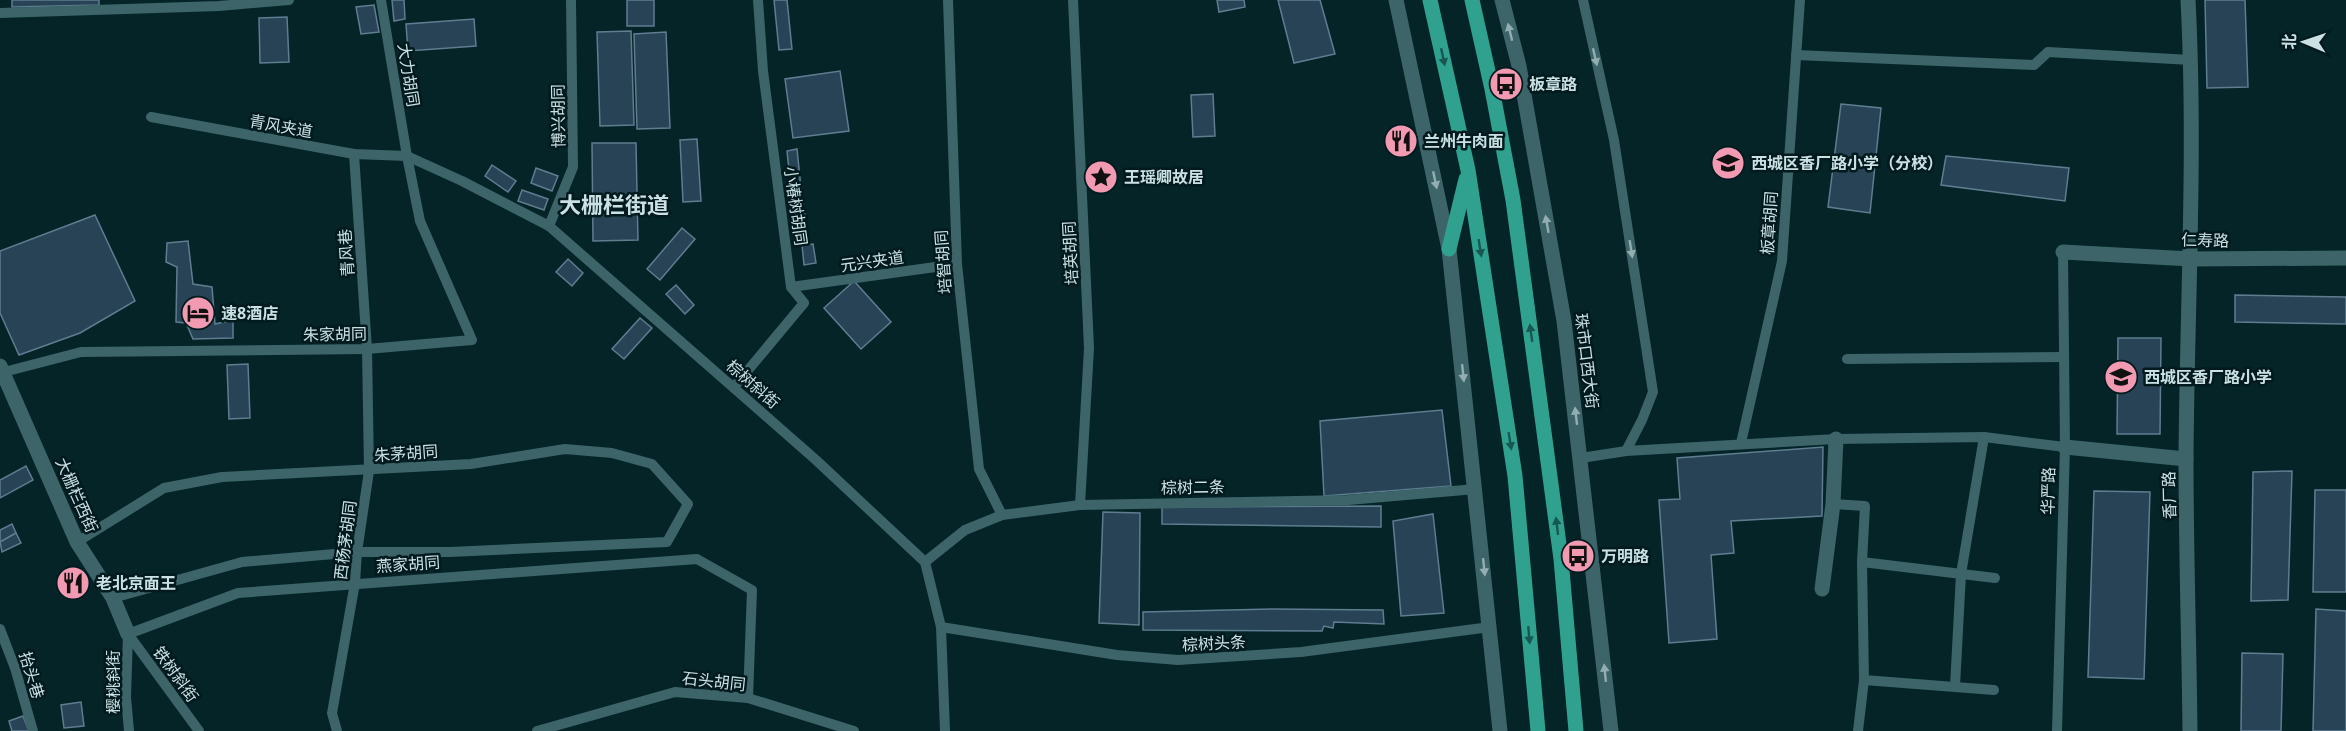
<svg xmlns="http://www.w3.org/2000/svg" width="2346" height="731" font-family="'Open Sans','Noto Sans SC',sans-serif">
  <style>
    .building { fill: #274355; stroke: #5f7d91; stroke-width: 1.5 }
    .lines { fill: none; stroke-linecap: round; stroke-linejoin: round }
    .lane { stroke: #3c6469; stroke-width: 10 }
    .street { stroke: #3c6469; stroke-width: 15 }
    .secondary { stroke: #3c6469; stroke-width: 15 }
    .primary { stroke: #30a18f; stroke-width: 15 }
    .oneway { fill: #92aeb2 }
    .oneway2 { fill: #165751 }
    .labels { text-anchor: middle; stroke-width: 5; stroke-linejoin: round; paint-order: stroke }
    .street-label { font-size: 16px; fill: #cbe0e3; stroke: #001a1e }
    .poi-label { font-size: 16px; font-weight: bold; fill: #cbe0e3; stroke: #001a1e; text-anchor: start }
    .district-label { font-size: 22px; font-weight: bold; fill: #cbe0e3; stroke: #001a1e }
  </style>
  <rect width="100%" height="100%" fill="#042427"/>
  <g class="building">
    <polygon points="12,0 99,0 99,5 12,7"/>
    <polygon points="392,0 404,0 405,19 394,21"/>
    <rect x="627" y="0" width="27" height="26"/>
    <polygon points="774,0 787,0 792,49 779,50"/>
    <polygon points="1217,0 1244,0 1245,7 1219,12"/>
    <polygon points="1278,0 1320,0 1335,54 1294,63"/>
    <polygon points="2205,0 2245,0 2248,87 2207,88"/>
    <polygon points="374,5 379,32 361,34 356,7"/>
    <polygon points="287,17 289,62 260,63 259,18"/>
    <polygon points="474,19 476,46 408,51 406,24"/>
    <polygon points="631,31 634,125 600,126 597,32"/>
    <polygon points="666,32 670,128 637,129 634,34"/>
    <polygon points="840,71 849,131 793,138 785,79"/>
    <polygon points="1213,94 1215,136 1193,137 1191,95"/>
    <polygon points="1841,104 1881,108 1870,213 1828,207"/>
    <polygon points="697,139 701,201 683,202 680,140"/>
    <polygon points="592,143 636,143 638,240 593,241"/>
    <polygon points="797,149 803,207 793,208 787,151"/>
    <polygon points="1946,156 2069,168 2065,201 1941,185"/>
    <polygon points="492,165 516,181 508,192 485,176"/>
    <polygon points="536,168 558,176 552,191 531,183"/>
    <polygon points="522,190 548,199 544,210 518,201"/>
    <polygon points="805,213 808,236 800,237 796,215"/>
    <polygon points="95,215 135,301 80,333 19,355 0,313 0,251"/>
    <polygon points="682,228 695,239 660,280 647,269"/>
    <polygon points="188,241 193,284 212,287 215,324 233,320 233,338 193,339 186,323 176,322 177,267 166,262 167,243"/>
    <polygon points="813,244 816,263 804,265 802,245"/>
    <polygon points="568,259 583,273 572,286 556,272"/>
    <polygon points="854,281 891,322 861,349 824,308"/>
    <polygon points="676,285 694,305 685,314 666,294"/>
    <polygon points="2235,295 2346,297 2346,324 2235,322"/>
    <polygon points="640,318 652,328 624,359 612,349"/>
    <polygon points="2118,338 2161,338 2160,434 2117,434"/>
    <polygon points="248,364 250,418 229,419 227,365"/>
    <polygon points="1442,410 1451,486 1324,496 1320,421"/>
    <polygon points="1823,447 1822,516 1731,521 1734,553 1711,555 1717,639 1669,643 1659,500 1680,499 1677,458"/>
    <polygon points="26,466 33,480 0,498 0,480"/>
    <polygon points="2292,471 2288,600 2251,601 2253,472"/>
    <polygon points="2315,490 2346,490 2346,592 2313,592"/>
    <polygon points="2094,491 2150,492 2144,679 2088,677"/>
    <polygon points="1381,506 1381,527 1162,524 1162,507"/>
    <polygon points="1103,512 1140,513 1139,625 1099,623"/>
    <polygon points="1433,514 1444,613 1401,616 1393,521"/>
    <polygon points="12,524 16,533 0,542 0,530"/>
    <polygon points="16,533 21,543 2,552 0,542"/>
    <polygon points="1272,609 1383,610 1384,624 1334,622 1333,628 1324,626 1322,631 1143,630 1143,612"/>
    <polygon points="2316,609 2346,611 2346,731 2313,731"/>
    <polygon points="2242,653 2283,654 2281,731 2241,731"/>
    <polygon points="81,702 84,726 64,728 61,705"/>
    <polygon points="23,716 29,731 12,731 9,721"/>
  </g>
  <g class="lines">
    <g class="lane">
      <polyline points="948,0 957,264 979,469 1002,515"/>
      <polyline points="1073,0 1089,348 1080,505"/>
      <polyline points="1583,0 1614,140 1653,392 1642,420 1626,451"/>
      <polyline points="0,13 219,6 289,0"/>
      <polyline points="1796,55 2034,65 2048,52 2191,60"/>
      <polyline points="151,117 354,154 407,156 462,181 549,226 816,460 925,562 941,627 945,731"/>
      <polyline points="549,226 573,167 571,0"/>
      <polyline points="791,287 957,264"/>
      <polyline points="1847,359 2064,357"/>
      <polyline points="4,372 81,352 367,349 472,340 420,221 407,156 381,0"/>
      <polyline points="734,387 804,303 791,287 763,71 758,0"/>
      <polyline points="1741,443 1782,261 1800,0"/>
      <polyline points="1581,458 1626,451 1836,439 1984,437 2065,447"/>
      <polyline points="1833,504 1865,506 1862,562 1864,680 1858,731"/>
      <polyline points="77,542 164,488 222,477 471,464 565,449 612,453 652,464 688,504 667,542 450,552 357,552 242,562 113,598"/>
      <polyline points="925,562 965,530 1002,515 1080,505 1348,500 1476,489"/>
      <polyline points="1862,562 1995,578"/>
      <polyline points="941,627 1117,655 1178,660 1301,652 1490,627"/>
      <polyline points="0,629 15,668 33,731"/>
      <polyline points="128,634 238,593 697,559 752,590 748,698"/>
      <polyline points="128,634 199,731"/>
      <polyline points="128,634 126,697 129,731"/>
      <polyline points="1864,680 1994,690"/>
      <polyline points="1955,686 1961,574 1984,437"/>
      <polyline points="337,731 332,713 355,583 357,552 369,471 367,349 354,154"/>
      <polyline points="537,731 675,692 748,698 854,731"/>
      <polyline points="2057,731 2065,447 2063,252"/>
    </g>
    <g class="street">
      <path d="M2188,0C2196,153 2187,306 2186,459C2186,549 2189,640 2190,731"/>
      <polyline points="2063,252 2191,259 2346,258"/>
      <polyline points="0,366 77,542 113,598 128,634"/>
      <polyline points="2065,447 2186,459"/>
      <polyline points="1822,589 1833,504 1836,439"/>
    </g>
    <g class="secondary">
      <polyline points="1396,0 1449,249 1500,731"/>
      <polyline points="1502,0 1519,66 1564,321 1611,731"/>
    </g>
    <g class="primary">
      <polyline points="1430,0 1468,170 1515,476 1538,731"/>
      <polyline points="1472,0 1492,89 1513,200 1561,559 1576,731"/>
      <polyline points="1449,249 1466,179"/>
    </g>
  </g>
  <defs><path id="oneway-solid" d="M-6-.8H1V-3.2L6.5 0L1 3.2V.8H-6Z" transform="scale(1.5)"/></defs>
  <g class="oneway">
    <use href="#oneway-solid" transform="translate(1510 32) rotate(-104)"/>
    <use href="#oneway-solid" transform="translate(1595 57) rotate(77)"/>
    <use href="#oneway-solid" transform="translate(1435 180) rotate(78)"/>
    <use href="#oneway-solid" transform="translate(1547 224) rotate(-100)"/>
    <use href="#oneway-solid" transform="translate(1631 249) rotate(81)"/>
    <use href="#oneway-solid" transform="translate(1463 373) rotate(84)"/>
    <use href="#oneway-solid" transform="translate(1576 416) rotate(-97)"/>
    <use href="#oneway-solid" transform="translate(1484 567) rotate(84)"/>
    <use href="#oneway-solid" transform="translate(1605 673) rotate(-96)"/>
  </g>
  <g class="oneway2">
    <use href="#oneway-solid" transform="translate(1443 57) rotate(78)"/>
    <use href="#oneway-solid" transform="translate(1480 248) rotate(81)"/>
    <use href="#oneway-solid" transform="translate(1531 333) rotate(-98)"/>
    <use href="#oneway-solid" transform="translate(1510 441) rotate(81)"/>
    <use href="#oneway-solid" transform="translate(1557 526) rotate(-97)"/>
    <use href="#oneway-solid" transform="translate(1529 635) rotate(85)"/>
  </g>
  <defs>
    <symbol id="bus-disc" viewBox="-11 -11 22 22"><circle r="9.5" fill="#f19ab1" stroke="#001a1e"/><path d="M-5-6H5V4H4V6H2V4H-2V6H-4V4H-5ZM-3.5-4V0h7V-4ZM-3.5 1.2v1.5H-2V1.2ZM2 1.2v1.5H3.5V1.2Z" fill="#111"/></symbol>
    <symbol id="restaurant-disc" viewBox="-11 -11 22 22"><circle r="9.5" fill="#f19ab1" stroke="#001a1e"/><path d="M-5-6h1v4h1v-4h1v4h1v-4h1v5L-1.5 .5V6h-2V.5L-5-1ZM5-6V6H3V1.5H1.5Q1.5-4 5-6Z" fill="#111"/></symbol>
    <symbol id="school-disc" viewBox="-11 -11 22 22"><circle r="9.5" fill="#f19ab1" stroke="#001a1e"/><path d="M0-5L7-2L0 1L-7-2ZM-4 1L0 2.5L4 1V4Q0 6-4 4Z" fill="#111"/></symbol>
    <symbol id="sight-disc" viewBox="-11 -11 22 22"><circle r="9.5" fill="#f19ab1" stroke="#001a1e"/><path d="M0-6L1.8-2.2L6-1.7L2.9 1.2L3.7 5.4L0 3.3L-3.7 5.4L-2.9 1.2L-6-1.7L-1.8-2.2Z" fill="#111"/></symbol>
    <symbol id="hotel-disc" viewBox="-11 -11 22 22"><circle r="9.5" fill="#f19ab1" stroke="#001a1e"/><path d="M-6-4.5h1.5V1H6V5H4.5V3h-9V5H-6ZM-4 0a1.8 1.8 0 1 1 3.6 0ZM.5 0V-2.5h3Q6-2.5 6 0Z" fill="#111"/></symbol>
  </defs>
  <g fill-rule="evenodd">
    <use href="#bus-disc" x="1487" y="65" width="38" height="38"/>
    <use href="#restaurant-disc" x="1382" y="122" width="38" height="38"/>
    <use href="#school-disc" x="1709" y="144" width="38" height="38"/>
    <use href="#sight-disc" x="1082" y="158" width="38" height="38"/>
    <use href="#hotel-disc" x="179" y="294" width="38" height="38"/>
    <use href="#school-disc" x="2102" y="358" width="38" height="38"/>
    <use href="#bus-disc" x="1559" y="537" width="38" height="38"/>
    <use href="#restaurant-disc" x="54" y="564" width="38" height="38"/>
  </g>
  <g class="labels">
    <g class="street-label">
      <text transform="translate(409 75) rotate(81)" y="6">大力胡同</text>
      <text transform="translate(558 116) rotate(-91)" y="6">博兴胡同</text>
      <text transform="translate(281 126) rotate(10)" y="6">青风夹道</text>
      <text transform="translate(796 206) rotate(82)" y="6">小椿树胡同</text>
      <text transform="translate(1769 223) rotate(-86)" y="6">板章胡同</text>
      <text transform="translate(2205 240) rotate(1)" y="6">仁寿路</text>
      <text transform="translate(346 253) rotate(-94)" y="6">青风巷</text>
      <text transform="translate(1070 253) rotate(-93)" y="6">培英胡同</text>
      <text transform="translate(872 261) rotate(-8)" y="6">元兴夹道</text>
      <text transform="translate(943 262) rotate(-94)" y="6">培智胡同</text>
      <text transform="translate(335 334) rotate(-1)" y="6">朱家胡同</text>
      <text transform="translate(1587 361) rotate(83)" y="6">珠市口西大街</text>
      <text transform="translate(753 384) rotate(41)" y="6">棕树斜街</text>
      <text transform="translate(406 453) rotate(-4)" y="6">朱茅胡同</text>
      <text transform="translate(1193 487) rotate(-1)" y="6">棕树二条</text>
      <text transform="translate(2048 491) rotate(-89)" y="6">华严路</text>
      <text transform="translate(77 495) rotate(66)" y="6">大栅栏西街</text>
      <text transform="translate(2169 495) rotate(-91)" y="6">香厂路</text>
      <text transform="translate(345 540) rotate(-83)" y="6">西杨茅胡同</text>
      <text transform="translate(408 564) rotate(-4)" y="6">燕家胡同</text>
      <text transform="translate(1214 643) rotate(-3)" y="6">棕树头条</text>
      <text transform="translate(176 674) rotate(54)" y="6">铁树斜街</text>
      <text transform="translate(32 675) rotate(73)" y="6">抬头巷</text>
      <text transform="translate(714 681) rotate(6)" y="6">石头胡同</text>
      <text transform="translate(113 682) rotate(-90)" y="6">樱桃斜街</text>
    </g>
    <g class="poi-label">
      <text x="1529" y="90">板章路</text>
      <text x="1424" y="147">兰州牛肉面</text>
      <text x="1751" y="169">西城区香厂路小学（分校）</text>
      <text x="1124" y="183">王瑶卿故居</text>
      <text x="221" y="319">速8酒店</text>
      <text x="2144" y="383">西城区香厂路小学</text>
      <text x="1601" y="562">万明路</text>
      <text x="96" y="589">老北京面王</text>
    </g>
    <g class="district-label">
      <text x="614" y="213">大栅栏街道</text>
    </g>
  </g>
  <g transform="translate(2304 42) rotate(272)" stroke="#001a1e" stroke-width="4.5" paint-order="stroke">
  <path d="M0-4.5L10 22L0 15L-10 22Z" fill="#cbe0e3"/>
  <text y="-9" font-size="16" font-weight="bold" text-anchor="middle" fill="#cbe0e3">北</text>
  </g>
</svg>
